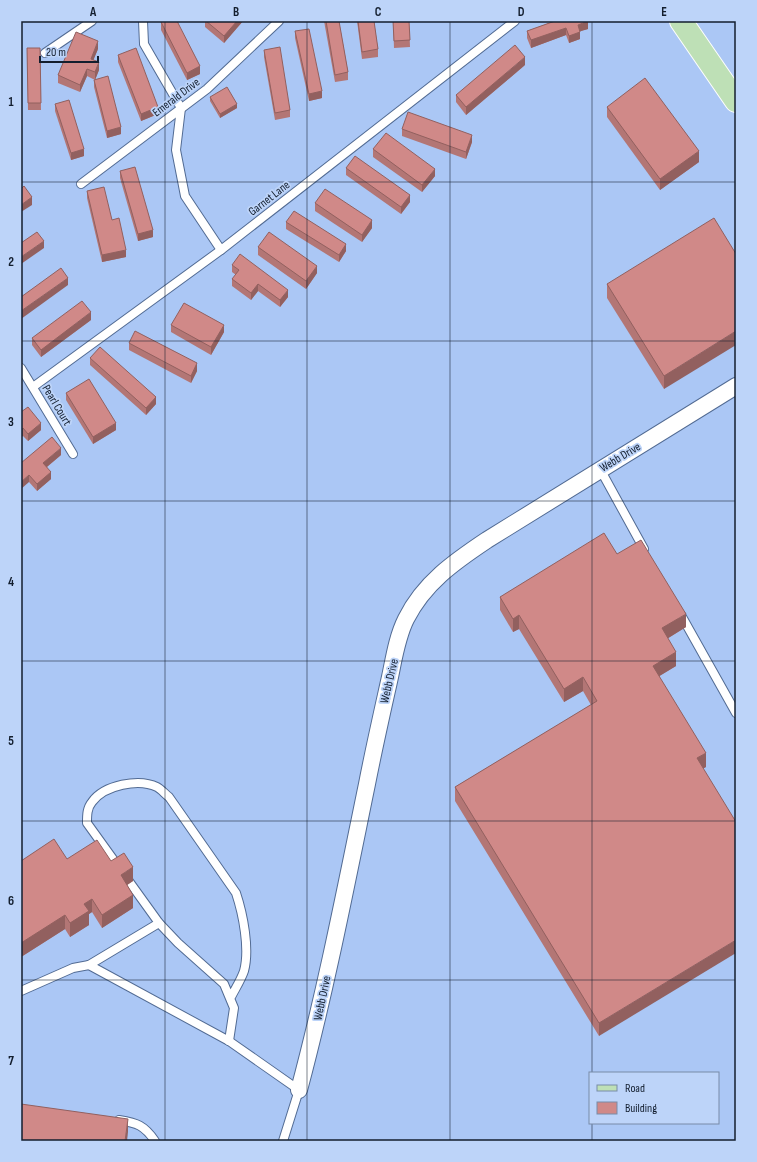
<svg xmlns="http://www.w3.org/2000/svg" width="757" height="1162" font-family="'Sofia Sans Condensed',sans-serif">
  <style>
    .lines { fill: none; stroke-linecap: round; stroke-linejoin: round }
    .lane-casing { stroke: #526b93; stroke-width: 10 }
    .street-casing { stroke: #526b93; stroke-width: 18 }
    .primary-casing { stroke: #fff; stroke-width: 24 }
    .lane { stroke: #fff; stroke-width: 8 }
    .street { stroke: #fff; stroke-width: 16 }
    .primary { stroke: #bee0b6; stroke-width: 22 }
    .wall { fill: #b37675 }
    .shaded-wall { fill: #92605f }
    .building { fill: #d08988; stroke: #92605f }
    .grid { fill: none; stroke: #131e2e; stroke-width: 1; stroke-opacity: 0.55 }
    .labels { text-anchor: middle; stroke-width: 3.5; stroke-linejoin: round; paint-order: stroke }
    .street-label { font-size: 12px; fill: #131e2e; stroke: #bdd4f9 }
    .neatline { fill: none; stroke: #131e2e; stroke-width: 1.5 }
    .grid-label { font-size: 13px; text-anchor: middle; font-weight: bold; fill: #131e2e }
  </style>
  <rect width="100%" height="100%" fill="#abc7f5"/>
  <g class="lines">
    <defs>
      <g id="lane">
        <polyline points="143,21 144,44 181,108 176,150 185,196 221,250"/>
        <polyline points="45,53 92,21"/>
        <polyline points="81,184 207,89 279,21"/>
        <polyline points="21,368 73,454"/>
        <polyline points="33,387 221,250 515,21"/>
        <polyline points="600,469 644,549"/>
        <polyline points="681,615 736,713"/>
        <polyline points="89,965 159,923"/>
        <polyline points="21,991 73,968 89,965 229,1041 299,1090 283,1141"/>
        <path d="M229,1041L234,1008L224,984L178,943L159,923L87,823C87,815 87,808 92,802C104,785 139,778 157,787C161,789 165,794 169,797L236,893C243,914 250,949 244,971C241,980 235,989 231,997"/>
        <path d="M119,1120C137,1123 144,1125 155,1141"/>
      </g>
      <path id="street" d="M299,1090C326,989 346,886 367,784C374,748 382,713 390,677C394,658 397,637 406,619C424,583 454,562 487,540L736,386"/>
      <polyline id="primary" points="681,21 736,101"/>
    </defs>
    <use href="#lane" class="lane-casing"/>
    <use href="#street" class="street-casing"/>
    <use href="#primary" class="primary-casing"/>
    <use href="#lane" class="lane"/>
    <use href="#street" class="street"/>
    <use href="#primary" class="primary"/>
  </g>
  <g class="wall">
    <polygon points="205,21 243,21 224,43 205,27"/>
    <polygon points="324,21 339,21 348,72 348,80 335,82"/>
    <polygon points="357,21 374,21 378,49 378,57 362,59"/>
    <polygon points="393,21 409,21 410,47 394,48"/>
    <polygon points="555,21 588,29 580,31 580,39 569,43 566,35 531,48 527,38 527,31"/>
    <polygon points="161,22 200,74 187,80 161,30"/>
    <polygon points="295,31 322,98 309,101 295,38"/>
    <polygon points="27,48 40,48 41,110 28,110"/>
    <polygon points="98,49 93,60 99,70 95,80 121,134 107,138 94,87 94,80 95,80 87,76 80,92 58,83 58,75"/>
    <polygon points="264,50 290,110 290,117 275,120 264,57"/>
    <polygon points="118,55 158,114 141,121 118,62"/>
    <polygon points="525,65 466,115 456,102 456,95"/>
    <polygon points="210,97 237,108 220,118 210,101"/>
    <polygon points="55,104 84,156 71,160 55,111"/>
    <polygon points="607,107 699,162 660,190 607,117"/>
    <polygon points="402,129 472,142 466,159 402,136"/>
    <polygon points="373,149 435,176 422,192 373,157"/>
    <polygon points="346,168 410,202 401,214 346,175"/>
    <polygon points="120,171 153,237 138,241 120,178"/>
    <polygon points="87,191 112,220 126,257 102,262 87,198"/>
    <polygon points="315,203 372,228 362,242 315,211"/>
    <polygon points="286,222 346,251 339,262 286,229"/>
    <polygon points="258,247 317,273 306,289 258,255"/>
    <polygon points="736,254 664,389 607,298 607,284"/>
    <polygon points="232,265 288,297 280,307 258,291 251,300 232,286 232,279 236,275 232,272"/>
    <polygon points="91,320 41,357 32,345 32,338"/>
    <polygon points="171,325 224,332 211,355 171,332"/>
    <polygon points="129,343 197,371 191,383 129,350"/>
    <polygon points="90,358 156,404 146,415 90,365"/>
    <polygon points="66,393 116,430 93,444 66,400"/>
    <polygon points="21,412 41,430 28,441 23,436 21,437"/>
    <polygon points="61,455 47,467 51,479 37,491 29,482 21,463"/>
    <polygon points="617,554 686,627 668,638 676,666 659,676 706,767 703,768 599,1036 455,801 455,787 591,705 583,691 564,702 519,629 513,632 500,610 500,597"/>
    <polygon points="67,859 111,861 133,881 127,885 133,908 102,928 92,912 89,914 89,925 70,937 65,929 21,957 21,861"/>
  </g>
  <g class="shaded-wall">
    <polygon points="237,21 243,21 224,43 224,36"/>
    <polygon points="588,21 588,29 578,32 578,25"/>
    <polygon points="566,28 566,35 531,48 531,40"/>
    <polygon points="580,32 580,39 569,43 569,36"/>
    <polygon points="98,41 98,49 91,66 91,59"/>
    <polygon points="525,57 525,65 466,115 466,107"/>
    <polygon points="99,62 99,70 95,80 95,72"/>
    <polygon points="200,66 200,74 187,80 187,73"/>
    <polygon points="87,69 87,76 80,92 80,85"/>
    <polygon points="322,91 322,98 309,101 309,94"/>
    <polygon points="237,104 237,108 220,118 220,114"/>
    <polygon points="158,107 158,114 141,121 141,114"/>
    <polygon points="121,127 121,134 107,138 107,131"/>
    <polygon points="472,135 472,142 466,159 466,152"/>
    <polygon points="84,149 84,156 71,160 71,153"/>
    <polygon points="699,151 699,162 660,190 660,179"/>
    <polygon points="435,169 435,176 422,192 422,185"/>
    <polygon points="410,195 410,202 401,214 401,207"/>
    <polygon points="32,197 32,205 21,212 21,205"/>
    <polygon points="372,220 372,228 362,242 362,235"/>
    <polygon points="153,230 153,237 138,241 138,234"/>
    <polygon points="44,241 44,248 21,264 21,257"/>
    <polygon points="346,244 346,251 339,262 339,255"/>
    <polygon points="126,250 126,257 102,262 102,255"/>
    <polygon points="317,266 317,273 306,289 306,281"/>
    <polygon points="68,278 68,285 21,319 21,311"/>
    <polygon points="258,284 258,291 251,300 251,293"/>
    <polygon points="288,290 288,297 280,307 280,300"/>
    <polygon points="91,312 91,320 41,357 41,350"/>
    <polygon points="224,325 224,332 211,355 211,347"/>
    <polygon points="736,331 736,345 664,389 664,376"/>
    <polygon points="197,363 197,371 191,383 191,376"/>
    <polygon points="156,397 156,404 146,415 146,408"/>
    <polygon points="41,423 41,430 28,441 28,434"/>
    <polygon points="116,423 116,430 93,444 93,437"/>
    <polygon points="23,428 23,436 21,437 21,430"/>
    <polygon points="61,448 61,455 43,470 43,463"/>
    <polygon points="51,472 51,479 37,491 37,484"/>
    <polygon points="29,475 29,482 21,489 21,482"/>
    <polygon points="686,614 686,627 662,642 662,628"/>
    <polygon points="519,615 519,629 513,632 513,619"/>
    <polygon points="676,652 676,666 653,680 653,666"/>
    <polygon points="583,677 583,691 564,702 564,689"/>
    <polygon points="706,753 706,767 697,772 697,758"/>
    <polygon points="133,867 133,881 121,889 121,875"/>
    <polygon points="133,895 133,908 102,928 102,915"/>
    <polygon points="92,899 92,912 89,914 89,925 70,937 70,923 84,904"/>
    <polygon points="65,915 65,929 21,957 21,943"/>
    <polygon points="736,940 736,953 599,1036 599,1023"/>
    <polygon points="128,1119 128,1132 127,1141 125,1141"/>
  </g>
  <g class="building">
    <polygon points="164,21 177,21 200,66 187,73 161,22"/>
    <polygon points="206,21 237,21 224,36"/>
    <polygon points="326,21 339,21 348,72 335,75"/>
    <polygon points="358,21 374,21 378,49 362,52"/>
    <polygon points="393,21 409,21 410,40 394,41"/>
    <polygon points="555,21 588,21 578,25 580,32 569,36 566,28 531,40 527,31"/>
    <polygon points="309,29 322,91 309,94 295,31"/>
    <polygon points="76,32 98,41 91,59 99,62 95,72 87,69 80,85 58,75"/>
    <polygon points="515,45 525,57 466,107 456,95"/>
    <polygon points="280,47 290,110 275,113 264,50"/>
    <polygon points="27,48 40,48 41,103 28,103"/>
    <polygon points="136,48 158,107 141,114 118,55"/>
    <polygon points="108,76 121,127 107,131 94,80"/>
    <polygon points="645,78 699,151 660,179 607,107"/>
    <polygon points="227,87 237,104 220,114 210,97"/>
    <polygon points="69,100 84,149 71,153 55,104"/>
    <polygon points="408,112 472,135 466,152 402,129"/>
    <polygon points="386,133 435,169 422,185 373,149"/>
    <polygon points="355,156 410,195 401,207 346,168"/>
    <polygon points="135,167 153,230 138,234 120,171"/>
    <polygon points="24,186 32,197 21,205 21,189"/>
    <polygon points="104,187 112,220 119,218 126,250 102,255 87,191"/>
    <polygon points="325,189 372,220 362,235 315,203"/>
    <polygon points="294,211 346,244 339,255 286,222"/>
    <polygon points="714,218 736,254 736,331 664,376 607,284"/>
    <polygon points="37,232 44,241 21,257 21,243"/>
    <polygon points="269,232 317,266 306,281 258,247"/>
    <polygon points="240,254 288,290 280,300 258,284 251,293 232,279 239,270 232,265"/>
    <polygon points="61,268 68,278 21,311 21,297"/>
    <polygon points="82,301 91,312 41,350 32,338"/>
    <polygon points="184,303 224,325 211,347 171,325"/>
    <polygon points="135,331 197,363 191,376 129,343"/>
    <polygon points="100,347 156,397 146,408 90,358"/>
    <polygon points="89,379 116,423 93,437 66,393"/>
    <polygon points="28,407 41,423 28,434 23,428 21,430 21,412"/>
    <polygon points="52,437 61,448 43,463 51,472 37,484 29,475 21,482 21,463"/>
    <polygon points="604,533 617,554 641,540 686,614 662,628 676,652 653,666 706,753 697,758 736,822 736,940 599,1023 455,787 597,701 583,677 564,689 519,615 513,619 500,597"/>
    <polygon points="54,839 67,859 97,840 111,861 124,853 133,867 121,875 133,895 102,915 92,899 84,904 89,911 70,923 65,915 21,943 21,861"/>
    <polygon points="21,1104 128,1119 125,1141 21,1141"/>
  </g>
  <path class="grid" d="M165,21V1141M307,21V1141M450,21V1141M592,21V1073M21,182H736M21,341H736M21,501H736M21,661H736M21,821H736M21,980H736M592,1123V1141"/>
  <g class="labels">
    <g class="street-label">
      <text transform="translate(176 97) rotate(-37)" y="4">Emerald Drive</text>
      <text transform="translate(269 198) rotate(-38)" y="4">Garnet Lane</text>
      <text transform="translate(57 405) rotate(59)" y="4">Pearl Court</text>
      <text transform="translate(620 457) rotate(-31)" y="4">Webb Drive</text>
      <text transform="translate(389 681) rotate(-77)" y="4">Webb Drive</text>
      <text transform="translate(322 998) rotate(-78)" y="4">Webb Drive</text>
    </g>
  </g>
  <rect width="757" height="1162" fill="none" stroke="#bdd4f9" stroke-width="44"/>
  <rect x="589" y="1072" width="130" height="52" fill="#bdd4f9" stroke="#798ba8"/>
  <rect x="597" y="1085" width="20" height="6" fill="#bee0b6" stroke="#798ba8"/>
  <text x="625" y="1092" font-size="12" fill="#131e2e">Road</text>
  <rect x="597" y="1102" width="20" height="12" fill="#d08988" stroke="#798ba8"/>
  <text x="625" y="1112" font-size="12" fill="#131e2e">Building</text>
  <path d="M40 56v6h58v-6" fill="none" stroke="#131e2e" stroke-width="2"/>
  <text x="46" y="56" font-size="12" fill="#131e2e" stroke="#bdd4f9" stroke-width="3" paint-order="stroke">20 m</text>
  <rect x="22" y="22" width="713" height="1118" class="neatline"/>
  <g class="grid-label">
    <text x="93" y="16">A</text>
    <text x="236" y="16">B</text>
    <text x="378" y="16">C</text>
    <text x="521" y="16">D</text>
    <text x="664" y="16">E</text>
    <text x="11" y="106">1</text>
    <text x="11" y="266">2</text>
    <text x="11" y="426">3</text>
    <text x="11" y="586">4</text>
    <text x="11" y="745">5</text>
    <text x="11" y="905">6</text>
    <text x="11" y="1065">7</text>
  </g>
</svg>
